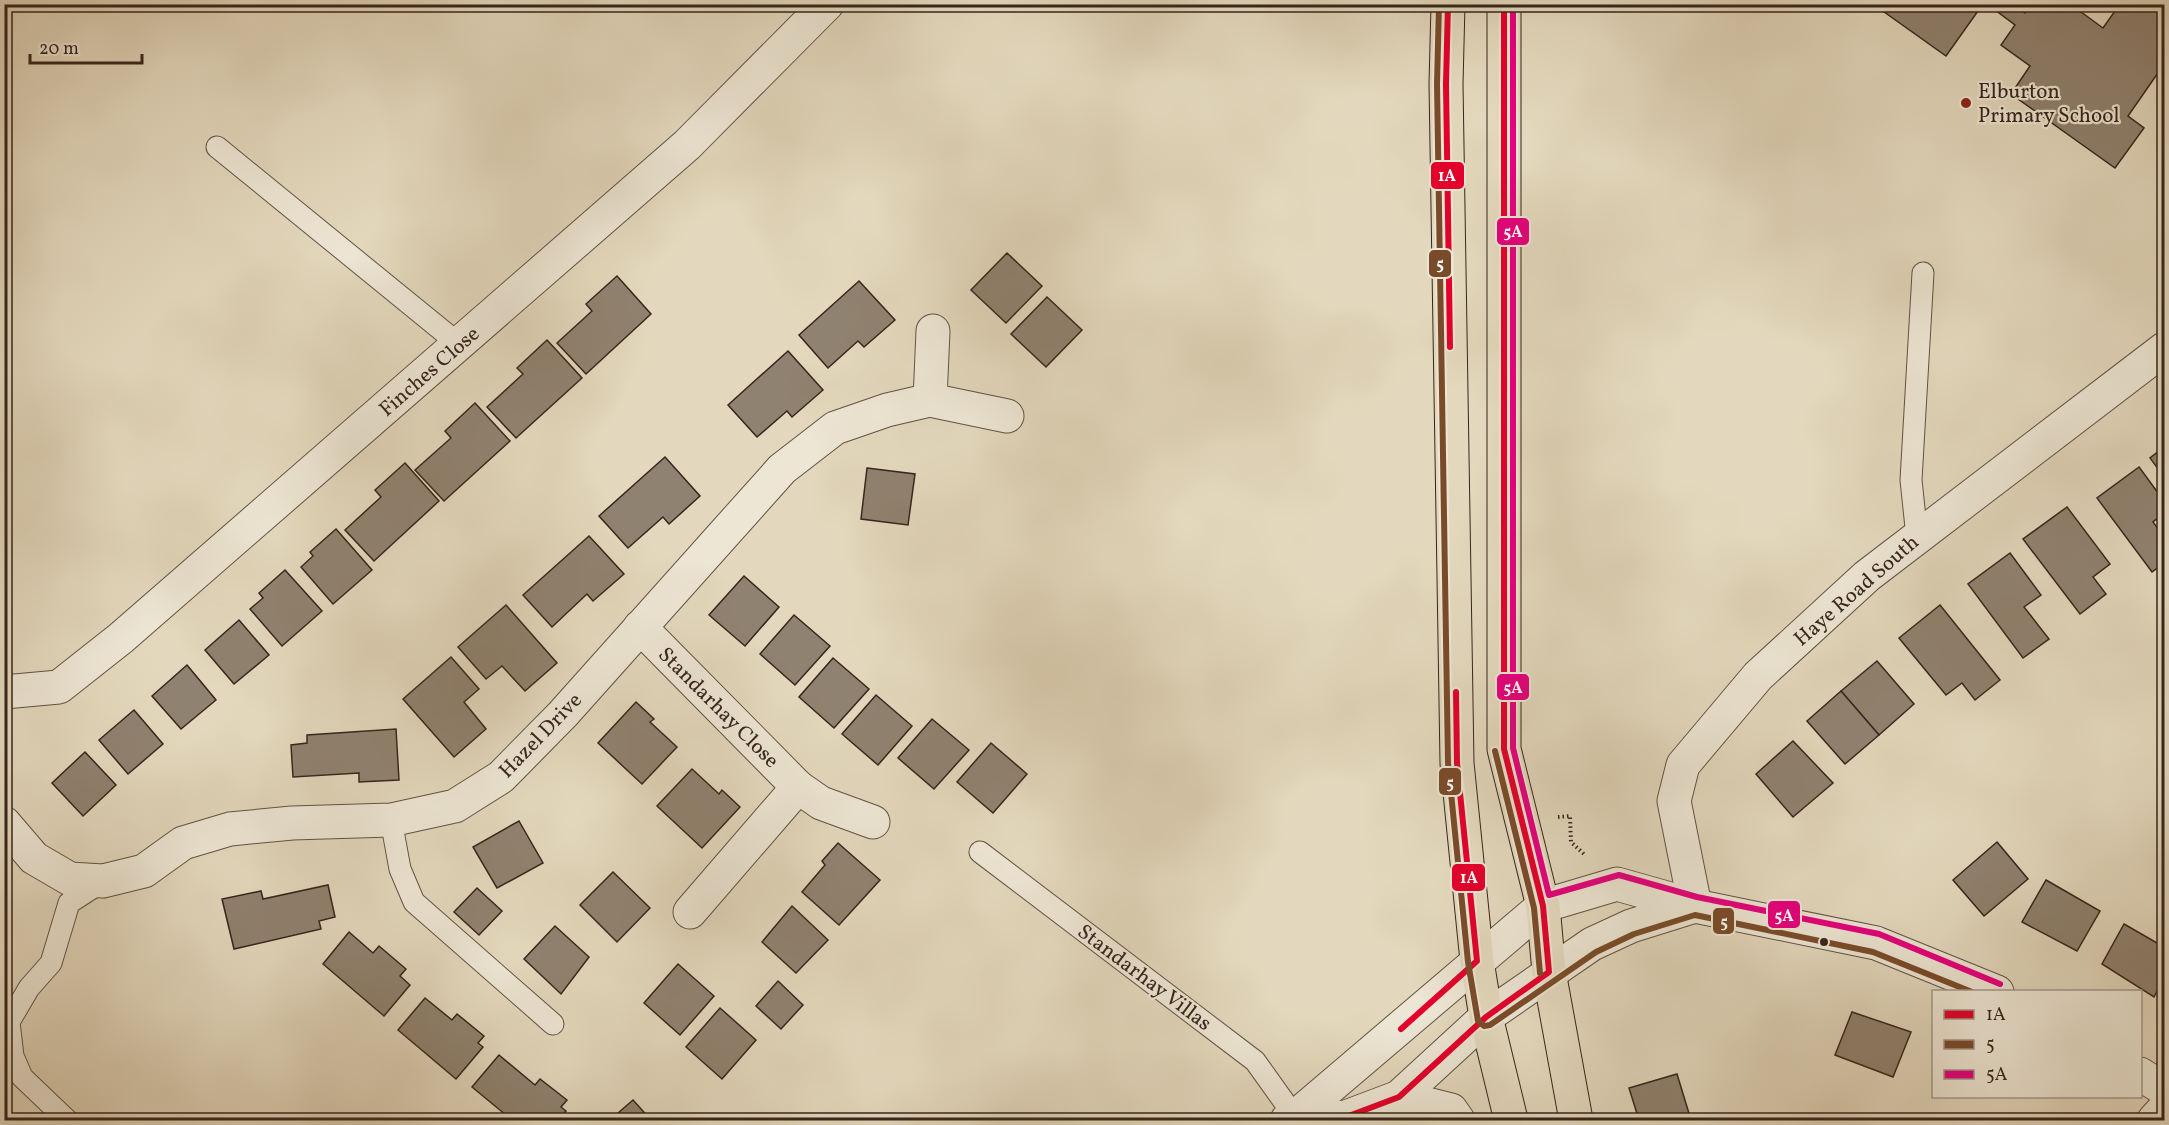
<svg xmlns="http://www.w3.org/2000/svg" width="2169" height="1125" font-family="Vollkorn,serif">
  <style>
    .building { fill: #908270; stroke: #37251d; stroke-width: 1.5 }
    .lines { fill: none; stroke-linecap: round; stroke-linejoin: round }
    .service-casing { stroke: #625245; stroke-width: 23 }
    .minor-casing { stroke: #625245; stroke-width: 35 }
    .tertiary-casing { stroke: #625245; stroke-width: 35 }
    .primary-casing { stroke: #37251d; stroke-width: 35 }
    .path { stroke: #37251d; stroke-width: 4; stroke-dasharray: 1.5 3; stroke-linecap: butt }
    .service { stroke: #ede6d4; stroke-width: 21 }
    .minor { stroke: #ede6d4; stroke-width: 33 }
    .tertiary { stroke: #ede6d4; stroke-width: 33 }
    .primary { stroke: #e3d8bd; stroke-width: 33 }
    .bus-1-casing { stroke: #ede6d4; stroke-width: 10 }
    .bus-2-casing { stroke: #ede6d4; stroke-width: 10 }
    .bus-3-casing { stroke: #ede6d4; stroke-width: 10 }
    .bus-1 { stroke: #e4002b; stroke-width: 6 }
    .bus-2 { stroke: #7a4b2a; stroke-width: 6 }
    .bus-3 { stroke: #e5007d; stroke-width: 6 }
    .poi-dot { fill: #8f2418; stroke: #ede6d4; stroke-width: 2 }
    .bus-dot { fill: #37251d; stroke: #ede6d4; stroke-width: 2 }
    .labels { text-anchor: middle; stroke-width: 4.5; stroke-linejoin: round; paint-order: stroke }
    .poi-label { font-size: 21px; fill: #37251d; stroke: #ede6d4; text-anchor: start }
    .street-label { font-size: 21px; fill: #37251d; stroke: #ede6d4 }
    .line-badge { stroke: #ede6d4; stroke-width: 2 }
    .badge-label { font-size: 16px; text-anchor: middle; font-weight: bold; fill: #fff }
  </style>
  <rect width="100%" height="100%" fill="#e3d8bd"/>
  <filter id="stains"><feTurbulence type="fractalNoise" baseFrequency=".00333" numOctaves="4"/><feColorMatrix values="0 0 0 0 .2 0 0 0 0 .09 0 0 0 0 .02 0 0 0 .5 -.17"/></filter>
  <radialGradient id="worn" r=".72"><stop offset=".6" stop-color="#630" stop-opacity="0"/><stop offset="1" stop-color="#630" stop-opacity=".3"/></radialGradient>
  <g class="building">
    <polygon points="1873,4 1983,4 1946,56"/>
    <polygon points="1987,4 2013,4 2025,13 2031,4 2070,4 2103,28 2120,4 2164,4 2164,74 2160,70 2128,116 2144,128 2115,168 2011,94 2030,66 2001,45 2015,25"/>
    <polygon points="1007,253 1042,286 1006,323 971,290"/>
    <polygon points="617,276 651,314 586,374 557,343 592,311 586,304"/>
    <polygon points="859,281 895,320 864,347 858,341 828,368 799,335"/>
    <polygon points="1047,297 1082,330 1046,367 1011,334"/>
    <polygon points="547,340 582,378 516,438 487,407 523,374 517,368"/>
    <polygon points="788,351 823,390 792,417 787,411 757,437 728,405"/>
    <polygon points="475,403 510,441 444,501 415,470 451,438 445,431"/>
    <polygon points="2164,447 2164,477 2150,458"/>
    <polygon points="665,457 700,496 669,524 663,517 628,548 599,516"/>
    <polygon points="405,463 439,501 374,561 345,530 381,497 375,490"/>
    <polygon points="2139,467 2164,501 2164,513 2153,522 2164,537 2164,563 2152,572 2097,498"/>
    <polygon points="867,468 915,474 908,525 861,519"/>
    <polygon points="2067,507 2110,564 2093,577 2106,594 2080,614 2023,539"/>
    <polygon points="336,529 372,570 333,604 301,567 313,556 310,552"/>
    <polygon points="589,536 624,574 593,601 587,594 552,627 523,595"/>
    <polygon points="2010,553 2041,595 2024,607 2049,639 2023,658 1968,584"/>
    <polygon points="285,570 322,611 282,646 250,609 263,598 259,593"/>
    <polygon points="744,576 779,607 745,646 709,615"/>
    <polygon points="506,605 557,663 525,691 502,666 486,679 458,647"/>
    <polygon points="1940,605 2000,680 1975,700 1962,683 1946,695 1899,638"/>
    <polygon points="794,615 830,646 795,685 760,654"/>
    <polygon points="239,620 269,655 234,684 205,650"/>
    <polygon points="451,657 479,689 464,702 486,729 454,757 403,699"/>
    <polygon points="833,658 869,689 834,728 799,697"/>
    <polygon points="1877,661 1914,704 1879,735 1841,691"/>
    <polygon points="187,665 216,700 181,729 152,696"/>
    <polygon points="1841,691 1879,735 1845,764 1807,721"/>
    <polygon points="876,695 912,726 878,765 842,734"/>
    <polygon points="636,702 654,719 650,722 677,747 642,784 598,743"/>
    <polygon points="134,710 163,744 128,774 99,740"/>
    <polygon points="932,719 969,750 934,789 898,758"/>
    <polygon points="396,729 399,780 359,782 359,773 293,777 291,745 307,743 307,735"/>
    <polygon points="1793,741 1833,783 1793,817 1756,774"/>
    <polygon points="991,743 1027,774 993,813 957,782"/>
    <polygon points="85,752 116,785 83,816 52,783"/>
    <polygon points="692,769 719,794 722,790 740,807 702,848 657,806"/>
    <polygon points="519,821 543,863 497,888 473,847"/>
    <polygon points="1997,842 2028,879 1984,916 1953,880"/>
    <polygon points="838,843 880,880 839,925 802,892 825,865 822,861"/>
    <polygon points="613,872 650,908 617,942 580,905"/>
    <polygon points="2046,880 2100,911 2077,951 2022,922"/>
    <polygon points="328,885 335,917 319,921 321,929 234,949 222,899 261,891 263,899"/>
    <polygon points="477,888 502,911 479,935 454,912"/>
    <polygon points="792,906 828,940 796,973 762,942"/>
    <polygon points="2124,924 2164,947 2164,978 2154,997 2102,964"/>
    <polygon points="555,926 589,957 561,994 524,959"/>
    <polygon points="349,932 373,953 379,946 406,969 400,976 410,985 384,1016 323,964"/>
    <polygon points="678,964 714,996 680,1035 644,1003"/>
    <polygon points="778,981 803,1005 781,1029 756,1006"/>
    <polygon points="425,998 452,1020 457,1014 484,1036 478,1043 483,1047 456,1079 398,1030"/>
    <polygon points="720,1008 756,1040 722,1079 686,1047"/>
    <polygon points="1852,1012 1911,1032 1893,1077 1835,1055"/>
    <polygon points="499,1055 535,1085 540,1079 567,1100 561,1107 566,1111 558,1120 512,1120 472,1087"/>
    <polygon points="1677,1074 1691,1120 1639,1120 1629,1088"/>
    <polygon points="633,1100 651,1120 610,1120"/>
  </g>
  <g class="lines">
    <defs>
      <g id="service">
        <polyline points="217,147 460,345"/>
        <polyline points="1917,537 1911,480 1923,273"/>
        <polyline points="391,820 400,869 414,902 553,1024"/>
        <polyline points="980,852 1255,1061 1295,1117"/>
        <polyline points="67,1120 22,1077 13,1056 9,1022 29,988 51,963 69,903 103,881"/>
      </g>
      <g id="minor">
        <polyline points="930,400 933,331"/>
        <polyline points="640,627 798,787 821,803 873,822"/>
        <polyline points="4,692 59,687 121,638 687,145 827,4"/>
        <polyline points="4,823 34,858 70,879 103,881 144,871 183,843 230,829 292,823 391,820 455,806 501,777 563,714 782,469 835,428 887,410 930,400 1007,416"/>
        <polyline points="1695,906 1674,801 1683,765 1758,676 1867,576 2164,349"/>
        <polyline points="690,912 798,787"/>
        <polyline points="2154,1120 2164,1109"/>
      </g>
      <g id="tertiary">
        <polyline points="2140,1074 2164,1089"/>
        <polyline points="1399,1097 1451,1110 1458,1120"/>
        <polyline points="1295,1117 1328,1119 1346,1117 1399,1097 1486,1017 1592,944 1631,926 1695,906"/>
        <polyline points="1287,1120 1295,1117 1543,906 1617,884 1695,906 1876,943 1997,992"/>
      </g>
      <g id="primary">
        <polyline points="1448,4 1446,84 1457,763 1477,961 1486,1017 1511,1120"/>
        <polyline points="1504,4 1504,749 1543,906 1549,972 1576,1120"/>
      </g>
    </defs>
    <use href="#service" class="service-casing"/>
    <use href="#minor" class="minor-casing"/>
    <use href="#tertiary" class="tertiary-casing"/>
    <use href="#primary" class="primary-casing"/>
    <polyline class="path" points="1558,817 1570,816 1571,842 1586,856"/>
    <use href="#service" class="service"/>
    <use href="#minor" class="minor"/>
    <use href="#tertiary" class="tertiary"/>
    <use href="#primary" class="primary"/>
    <defs>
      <g id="bus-1">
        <polyline points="1448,4 1446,84 1450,347"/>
        <polyline points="1401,1029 1477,961 1457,763 1456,692"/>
        <polyline points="1295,1117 1346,1117 1399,1097 1486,1017 1549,972 1543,906 1504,749 1504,4"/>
      </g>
      <g id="bus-2">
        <polyline points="1439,4 1437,84 1448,763 1468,962 1478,1021 1484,1026 1490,1025 1596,952 1634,934 1695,915 1873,952 1972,992"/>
        <polyline points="1495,751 1534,908 1540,973"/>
      </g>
      <polyline id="bus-3" points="1513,4 1513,748 1549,895 1619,875 1697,897 1879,934 2000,984"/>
    </defs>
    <use href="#bus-1" class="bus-1-casing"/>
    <use href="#bus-2" class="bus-2-casing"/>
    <use href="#bus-3" class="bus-3-casing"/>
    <use href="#bus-1" class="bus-1"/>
    <use href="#bus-2" class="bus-2"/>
    <use href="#bus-3" class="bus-3"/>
  </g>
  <circle class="poi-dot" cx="1966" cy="103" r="6"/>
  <circle class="bus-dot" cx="1824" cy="942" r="5"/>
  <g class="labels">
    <g class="poi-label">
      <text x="1978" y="98">Elburton<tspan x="1978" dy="24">Primary School</tspan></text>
    </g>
    <g class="street-label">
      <text transform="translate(429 371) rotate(-41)" y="7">Finches Close</text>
      <text transform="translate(1856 590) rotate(-41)" y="7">Haye Road South</text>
      <text transform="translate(719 707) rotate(45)" y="7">Standarhay Close</text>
      <text transform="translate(540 735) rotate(-46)" y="7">Hazel Drive</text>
      <text transform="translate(1145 977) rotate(37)" y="7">Standarhay Villas</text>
    </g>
  </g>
  <g class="line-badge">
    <rect x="1430" y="161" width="35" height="29" rx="6" fill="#e4002b"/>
    <rect x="1496" y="217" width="34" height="29" rx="6" fill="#e5007d"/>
    <rect x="1428" y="249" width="24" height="29" rx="6" fill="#7a4b2a"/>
    <rect x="1496" y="673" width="34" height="28" rx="6" fill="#e5007d"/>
    <rect x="1438" y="767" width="24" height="29" rx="6" fill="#7a4b2a"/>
    <rect x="1451" y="863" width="35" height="29" rx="6" fill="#e4002b"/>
    <rect x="1767" y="900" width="34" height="29" rx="6" fill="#e5007d"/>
    <rect x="1712" y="907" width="23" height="28" rx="6" fill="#7a4b2a"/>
  </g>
  <g class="badge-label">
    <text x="1447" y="181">1A</text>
    <text x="1513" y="237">5A</text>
    <text x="1440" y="269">5</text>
    <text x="1513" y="693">5A</text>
    <text x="1450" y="788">5</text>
    <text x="1469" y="883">1A</text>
    <text x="1784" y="921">5A</text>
    <text x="1724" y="927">5</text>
  </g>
  <rect width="2169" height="1125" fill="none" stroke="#e3d8bd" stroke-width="24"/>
  <rect x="6" y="6" width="2157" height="1113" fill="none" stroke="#37251d" stroke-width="3"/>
  <rect x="12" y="12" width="2145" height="1101" fill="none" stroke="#37251d" stroke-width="1.5"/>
  <rect x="1932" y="990" width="210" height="108" fill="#ede6d4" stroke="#a4998b" stroke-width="1.5"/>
  <rect x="1944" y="1010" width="30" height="9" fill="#e4002b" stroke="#a4998b" stroke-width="1.5"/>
  <text x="1986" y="1020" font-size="18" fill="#37251d">1A</text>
  <rect x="1944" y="1040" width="30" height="9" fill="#7a4b2a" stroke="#a4998b" stroke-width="1.5"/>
  <text x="1986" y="1050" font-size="18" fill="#37251d">5</text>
  <rect x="1944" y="1070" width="30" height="9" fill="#e5007d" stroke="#a4998b" stroke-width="1.5"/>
  <text x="1986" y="1080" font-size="18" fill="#37251d">5A</text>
  <path d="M30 54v9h112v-9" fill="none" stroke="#37251d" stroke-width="3"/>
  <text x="39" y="54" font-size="18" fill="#37251d" stroke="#ede6d4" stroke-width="4.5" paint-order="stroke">20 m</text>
  <rect width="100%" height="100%" filter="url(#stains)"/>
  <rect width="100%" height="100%" fill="url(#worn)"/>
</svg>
